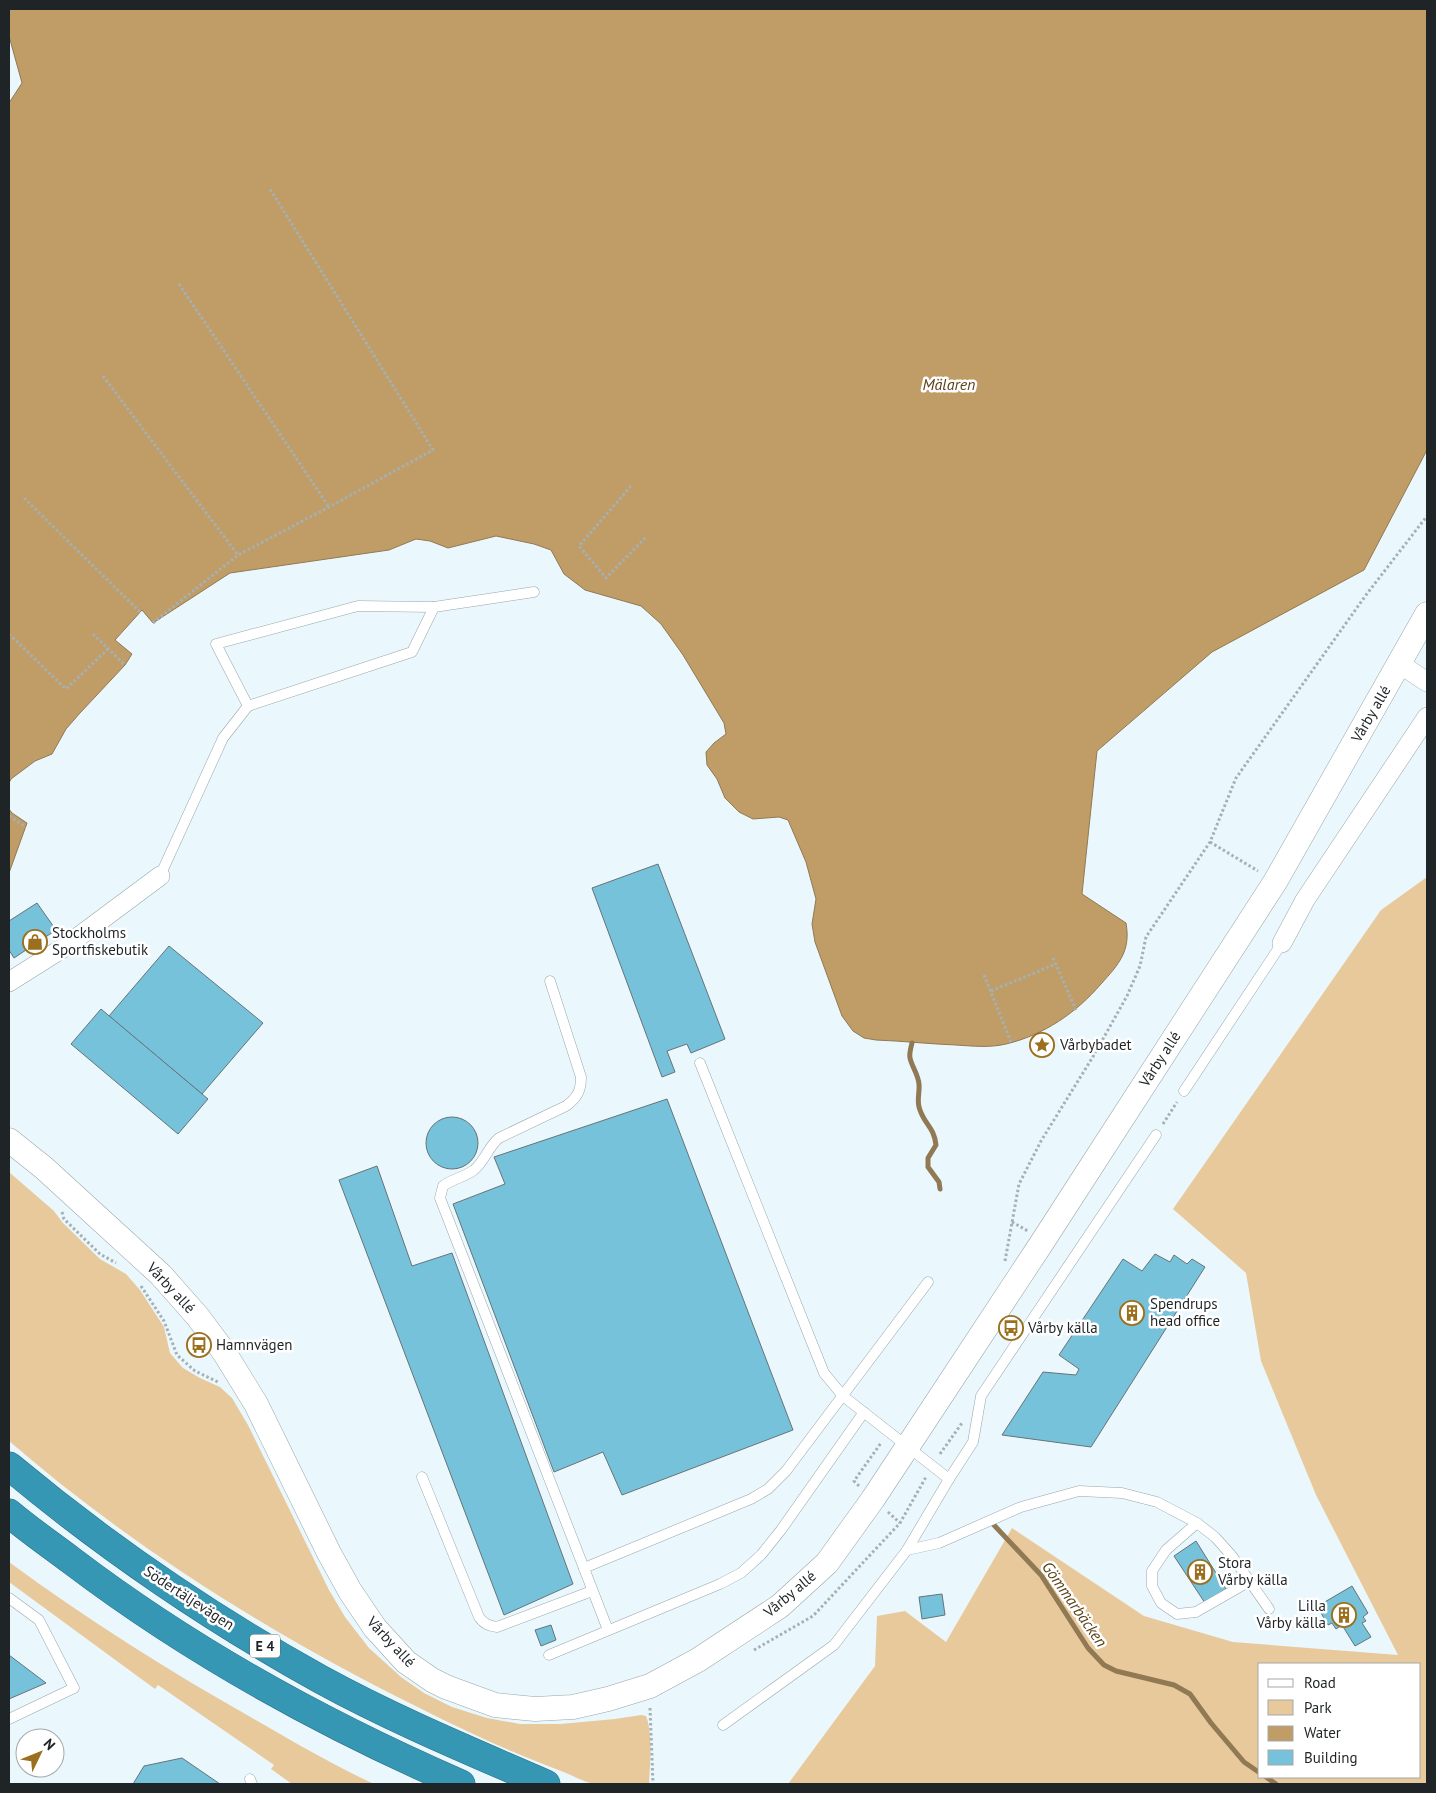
<svg xmlns="http://www.w3.org/2000/svg" width="1436" height="1793" font-family="'PT Sans',sans-serif">
  <style>
    .green { fill: #e8c99c; fill-rule: evenodd }
    .water { fill: #c09d66; stroke: #907953 }
    .lines { fill: none; stroke-linecap: round; stroke-linejoin: round }
    .stream { stroke: #907953; stroke-width: 5 }
    .building { fill: #77c2db; stroke: #667377 }
    .service-casing { stroke: #99a6aa; stroke-width: 11 }
    .minor-casing { stroke: #99a6aa; stroke-width: 20 }
    .tertiary-casing { stroke: #99a6aa; stroke-width: 25 }
    .motorway-casing { stroke: #2e6f82; stroke-width: 29 }
    .path { stroke: #a5b0b4; stroke-width: 3; stroke-dasharray: 2.5 2.5; stroke-linecap: butt }
    .service { stroke: #fff; stroke-width: 10 }
    .minor { stroke: #fff; stroke-width: 19 }
    .tertiary { stroke: #fff; stroke-width: 24 }
    .motorway { stroke: #3697b4; stroke-width: 28 }
    .labels { text-anchor: middle; stroke-width: 5; stroke-linejoin: round; paint-order: stroke }
    .shield { fill: #fff; stroke: #626667; stroke-width: 1 }
    .shield-label { font-size: 14px; font-weight: bold; fill: #1f2426 }
    .street-label { font-size: 15px; fill: #1f2426; stroke: #fff }
    .poi-label { font-size: 15px; fill: #1f2426; stroke: #fff; text-anchor: start }
    .water-label { font-size: 16px; font-style: italic; fill: #5c4319; stroke: #fff }
  </style>
  <rect width="100%" height="100%" fill="#eaf8fe"/>
  <g class="green">
    <path d="M1427,877V1784H788L875,1666L877,1616L905,1611L946,1642L1012,1528L1144,1616L1233,1642L1398,1655L1316,1495L1261,1361L1246,1273L1173,1209L1381,910ZM1260,1664H1420V1777H1260Z"/>
    <path d="M9,1172L54,1211L63,1223L100,1259L126,1274L140,1290L164,1327L170,1353L183,1368L200,1378L220,1387L232,1398L248,1425L329,1590L345,1617L369,1648L401,1677L424,1693L452,1707L487,1718L520,1724H560L615,1719L641,1715L646,1716C653,1733 650,1765 649,1784C632,1784 614,1786 596,1784C585,1783 572,1775 561,1771C530,1759 500,1747 471,1733C305,1655 148,1561 9,1441Z"/>
    <path d="M9,1562C88,1620 169,1671 254,1719C294,1742 333,1765 374,1784H292L271,1769L274,1765L158,1685L155,1689L9,1582Z"/>
  </g>
  <g class="water">
    <path d="M9,9H1427V450L1364,570L1212,652L1097,751L1082,894L1126,923C1131,951 1119,964 1101,984C1076,1013 1044,1035 1006,1044C990,1048 972,1046 956,1045C929,1044 903,1041 876,1040L864,1038L853,1031L842,1016L815,942L812,924L816,899L806,862L788,820L779,817L753,819L739,812L725,798L717,779L707,765L706,752L714,743L726,734L724,723L683,655L661,624L641,606L585,590L564,574L551,550L534,544L496,536L448,548L430,541L416,539L389,550L230,573L153,623L142,610L115,640L132,654L125,665L80,713L66,729L52,754L35,761L11,779L9,783V103L22,83L9,36Z"/>
    <polygon points="9,809 12,813 27,823 9,873"/>
  </g>
  <g class="lines">
    <g class="stream">
      <path d="M912,1043C911,1047 909,1054 910,1058C912,1067 918,1074 919,1084C920,1093 916,1101 920,1110C925,1125 934,1127 936,1145L928,1158V1167L939,1182L940,1189"/>
      <polyline points="993,1524 1041,1575 1088,1648 1104,1665 1116,1671 1174,1685 1190,1694 1211,1723 1244,1762 1260,1773"/>
      <polyline points="1266,1777 1276,1784"/>
    </g>
  </g>
  <g class="building">
    <polygon points="658,864 725,1039 691,1053 687,1044 667,1051 675,1072 662,1077 592,888"/>
    <polygon points="37,903 56,930 14,958 9,950 9,921"/>
    <polygon points="169,946 263,1023 202,1094 109,1016"/>
    <polygon points="101,1009 208,1099 178,1134 71,1044"/>
    <polygon points="667,1099 793,1430 622,1495 603,1452 554,1472 453,1204 505,1184 494,1157"/>
    <circle cx="452" cy="1143" r="26"/>
    <polygon points="377,1166 412,1266 452,1253 573,1584 504,1615 339,1180"/>
    <polygon points="1155,1254 1170,1262 1174,1255 1187,1264 1192,1259 1205,1267 1091,1447 1002,1435 1043,1372 1076,1375 1079,1369 1059,1355 1123,1259 1142,1271"/>
    <polygon points="1196,1541 1226,1589 1205,1603 1174,1556"/>
    <polygon points="1352,1586 1368,1613 1363,1617 1366,1621 1362,1623 1371,1637 1355,1646 1342,1625 1336,1629 1332,1623 1328,1625 1321,1613 1327,1610 1323,1603"/>
    <polygon points="942,1594 945,1615 922,1619 919,1597"/>
    <polygon points="551,1625 556,1640 541,1646 535,1630"/>
    <polygon points="9,1655 46,1683 9,1699"/>
    <polygon points="182,1758 220,1784 133,1784 144,1766"/>
  </g>
  <g class="lines">
    <defs>
      <g id="service">
        <polyline points="248,706 216,644 358,606 434,607 534,592"/>
        <polyline points="160,876 223,738 248,706 412,652 434,607"/>
        <path d="M550,981L581,1077C581,1091 577,1098 566,1106L499,1138C488,1147 485,1161 474,1170C465,1177 452,1179 443,1186L440,1198L608,1630"/>
        <polyline points="700,1063 824,1373 843,1396 949,1479"/>
        <polyline points="1184,1091 1282,943"/>
        <path d="M422,1477L479,1617C484,1624 489,1626 497,1627L592,1591"/>
        <polyline points="1197,1523 1166,1550 1152,1571 1152,1586 1161,1603 1177,1614 1196,1612 1250,1581"/>
        <polyline points="907,1550 939,1543 1021,1507 1079,1491 1122,1493 1157,1502 1197,1523 1215,1537 1232,1556 1269,1609"/>
        <polyline points="584,1568 751,1499 768,1489 786,1471 928,1282"/>
        <polyline points="9,1598 39,1620 74,1688 9,1719"/>
        <polyline points="549,1655 720,1584 741,1573 761,1555 781,1530 864,1412"/>
        <polyline points="723,1725 834,1645 907,1550 949,1479 973,1442 981,1396 1156,1135"/>
        <polyline points="250,1779 252,1784"/>
      </g>
      <g id="minor">
        <polyline points="1400,664 1427,682"/>
        <polyline points="1282,943 1305,900 1427,717"/>
        <polyline points="9,982 66,946 160,876"/>
      </g>
      <polyline id="tertiary" points="9,1140 44,1168 161,1275 198,1317 224,1352 256,1404 329,1553 350,1591 375,1628 406,1662 432,1680 446,1687 495,1705 514,1707 535,1709 573,1707 608,1699 650,1686 698,1660 780,1606 827,1563 873,1499 1043,1241 1275,882 1427,614"/>
      <g id="motorway">
        <path d="M9,1466C105,1546 210,1618 320,1679C393,1719 470,1751 546,1784"/>
        <path d="M9,1513C29,1530 51,1545 72,1561C192,1652 323,1724 461,1784"/>
      </g>
    </defs>
    <use href="#service" class="service-casing"/>
    <use href="#minor" class="minor-casing"/>
    <use href="#tertiary" class="tertiary-casing"/>
    <use href="#motorway" class="motorway-casing"/>
    <g class="path">
      <polyline points="179,284 329,507"/>
      <polyline points="103,376 238,555"/>
      <polyline points="631,486 579,546 606,578 646,537"/>
      <polyline points="24,498 140,612"/>
      <polyline points="153,623 238,555 329,507 433,450 270,189"/>
      <polyline points="9,634 66,689 108,649"/>
      <polyline points="93,634 125,665"/>
      <polyline points="9,816 26,827"/>
      <polyline points="1210,842 1258,871"/>
      <polyline points="1053,958 1076,1010"/>
      <polyline points="984,975 1011,1042"/>
      <polyline points="991,991 1056,964"/>
      <polyline points="1163,1124 1177,1102"/>
      <polyline points="62,1212 64,1219 100,1254 116,1263"/>
      <polyline points="1012,1222 1028,1231"/>
      <polyline points="1005,1261 1019,1184 1041,1141 1094,1055 1127,996 1140,966 1146,937 1210,842 1236,778 1366,595 1427,516"/>
      <polyline points="141,1286 164,1321 177,1355 195,1371 218,1382"/>
      <polyline points="940,1454 962,1423"/>
      <polyline points="859,1486 854,1481 881,1443"/>
      <polyline points="888,1512 900,1523"/>
      <polyline points="754,1650 813,1616 900,1523 926,1477"/>
      <polyline points="650,1708 653,1784"/>
    </g>
    <use href="#service" class="service"/>
    <use href="#minor" class="minor"/>
    <use href="#tertiary" class="tertiary"/>
    <use href="#motorway" class="motorway"/>
  </g>
  <defs>
    <symbol id="shop-ring" viewBox="-11 -11 22 22"><circle r="9.5" fill="#fff" stroke="#9b6f1e" stroke-width="1.5"/><path d="M-5-2.5h2.3a2.7 3.5 0 0 1 5.4 0H5L5.5 6h-11ZM-1.5-2.5h3a1.5 2.3 0 0 0-3 0Z" fill="#9b6f1e"/></symbol>
    <symbol id="sight-ring" viewBox="-11 -11 22 22"><circle r="9.5" fill="#fff" stroke="#9b6f1e" stroke-width="1.5"/><path d="M0-6L1.8-2.2L6-1.7L2.9 1.2L3.7 5.4L0 3.3L-3.7 5.4L-2.9 1.2L-6-1.7L-1.8-2.2Z" fill="#9b6f1e"/></symbol>
    <symbol id="building-ring" viewBox="-11 -11 22 22"><circle r="9.5" fill="#fff" stroke="#9b6f1e" stroke-width="1.5"/><path d="M-4-6H4V6H1V3H-1V6H-4ZM-2.5-4.3h1.7v1.8h-1.7ZM.8-4.3h1.7v1.8H.8ZM-2.5-1h1.7V.8h-1.7ZM.8-1h1.7V.8H.8Z" fill="#9b6f1e"/></symbol>
    <symbol id="bus-ring" viewBox="-11 -11 22 22"><circle r="9.5" fill="#fff" stroke="#9b6f1e" stroke-width="1.5"/><path d="M-5-6H5V4H4V6H2V4H-2V6H-4V4H-5ZM-3.5-4V0h7V-4ZM-3.5 1.2v1.5H-2V1.2ZM2 1.2v1.5H3.5V1.2Z" fill="#9b6f1e"/></symbol>
  </defs>
  <g fill-rule="evenodd">
    <use href="#shop-ring" x="21" y="928" width="28" height="28"/>
    <use href="#sight-ring" x="1028" y="1031" width="28" height="28"/>
    <use href="#building-ring" x="1118" y="1299" width="28" height="28"/>
    <use href="#bus-ring" x="997" y="1314" width="28" height="28"/>
    <use href="#bus-ring" x="185" y="1331" width="28" height="28"/>
    <use href="#building-ring" x="1186" y="1558" width="28" height="28"/>
    <use href="#building-ring" x="1330" y="1601" width="28" height="28"/>
  </g>
  <g class="labels">
    <rect class="shield" x="250" y="1634.5" width="30" height="23" rx="4"/>
    <g class="shield-label">
      <text x="265" y="1651">E 4</text>
    </g>
    <g class="street-label">
      <text transform="translate(1371 714) rotate(-60)" y="5">Vårby allé</text>
      <text transform="translate(1160 1059) rotate(-57)" y="5">Vårby allé</text>
      <text transform="translate(171 1288) rotate(47)" y="5">Vårby allé</text>
      <text transform="translate(790 1594) rotate(-40)" y="5">Vårby allé</text>
      <text transform="translate(189 1598) rotate(33)" y="5">Södertäljevägen</text>
      <text transform="translate(391 1642) rotate(47)" y="5">Vårby allé</text>
    </g>
    <g class="poi-label">
      <text x="52" y="938">Stockholms<tspan x="52" dy="17">Sportfiskebutik</tspan></text>
      <text x="1060" y="1050">Vårbybadet</text>
      <text x="1150" y="1309">Spendrups<tspan x="1150" dy="17">head office</tspan></text>
      <text x="1028" y="1333">Vårby källa</text>
      <text x="216" y="1350">Hamnvägen</text>
      <text x="1218" y="1568">Stora<tspan x="1218" dy="17">Vårby källa</tspan></text>
      <text x="1326" y="1611" text-anchor="end">Lilla<tspan x="1326" dy="17">Vårby källa</tspan></text>
    </g>
    <g class="water-label">
      <text x="949" y="390">Mälaren</text>
      <text transform="translate(1075 1604) rotate(55)" y="6">Gömmarbäcken</text>
    </g>
  </g>
  <rect width="1436" height="1793" fill="none" stroke="#1f2426" stroke-width="20"/>
  <rect x="1258" y="1663" width="162" height="115" fill="#ffffff" stroke="#a5a7a8"/>
  <rect x="1268" y="1679" width="25" height="8" fill="#ffffff" stroke="#a5a7a8"/>
  <text x="1304" y="1688" font-size="15" fill="#1f2426">Road</text>
  <rect x="1268" y="1700" width="25" height="15" fill="#e8c99c" stroke="#a5a7a8"/>
  <text x="1304" y="1713" font-size="15" fill="#1f2426">Park</text>
  <rect x="1268" y="1726" width="25" height="15" fill="#c09d66" stroke="#a5a7a8"/>
  <text x="1304" y="1738" font-size="15" fill="#1f2426">Water</text>
  <rect x="1268" y="1750" width="25" height="15" fill="#77c2db" stroke="#a5a7a8"/>
  <text x="1304" y="1763" font-size="15" fill="#1f2426">Building</text>
  <g transform="translate(40 1753) rotate(47)"><circle r="24" fill="#ffffff" stroke="#a5a7a8"/>
  <path d="M0-4L9 19L0 12L-9 19Z" fill="#9b6f1e"/>
  <text y="-8" font-size="14" font-weight="bold" text-anchor="middle" fill="#1f2426">N</text>
  </g>
</svg>
